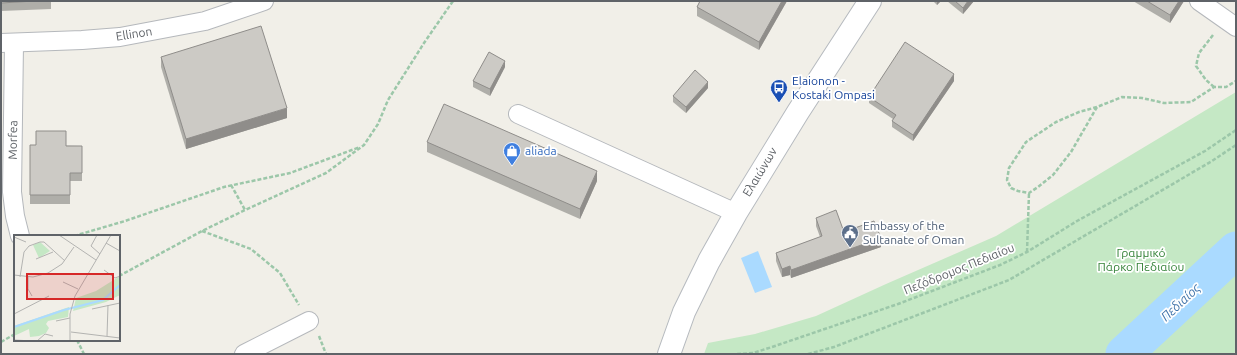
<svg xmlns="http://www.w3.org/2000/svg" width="1237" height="355" font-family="Ubuntu,sans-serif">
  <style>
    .green { fill: #c5e8c5 }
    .water { fill: #aadaff }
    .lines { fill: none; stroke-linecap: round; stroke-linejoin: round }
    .river { stroke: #aadaff; stroke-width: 37 }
    .minor-casing { stroke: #b5b8bc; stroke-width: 20 }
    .secondary-casing { stroke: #b6babf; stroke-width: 24 }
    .path { stroke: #9cc7a9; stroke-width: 2.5; stroke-dasharray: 4 2; stroke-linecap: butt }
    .minor { stroke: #fff; stroke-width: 18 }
    .secondary { stroke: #fff; stroke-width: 22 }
    .wall { fill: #afaea9 }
    .shaded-wall { fill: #8f8d8a }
    .building { fill: #cccac5; stroke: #8f8d8a }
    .labels { text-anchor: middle; stroke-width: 3.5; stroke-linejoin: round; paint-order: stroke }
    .street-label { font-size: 12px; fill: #5f6368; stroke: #fff }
    .transit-label { font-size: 12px; fill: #164399; stroke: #fff; text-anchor: start }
    .shop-label { font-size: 12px; fill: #366cbe; stroke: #fff; text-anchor: start }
    .service-label { font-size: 12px; fill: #4e5e75; stroke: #fff; text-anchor: start }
    .park-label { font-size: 12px; fill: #348238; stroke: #fff }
    .water-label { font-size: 13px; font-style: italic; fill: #4174aa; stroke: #fff }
    .inset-river { fill: none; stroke: #aadaff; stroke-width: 2 }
    .inset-road { fill: none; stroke: #b3b3b1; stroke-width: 1 }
    .view { fill: #d62828; fill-opacity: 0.15; stroke: #d62828; stroke-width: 2 }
    .inset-edge { fill: none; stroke: #5f6368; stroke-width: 2 }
  </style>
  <rect width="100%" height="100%" fill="#f1efe8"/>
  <polygon class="green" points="1236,92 1236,352 1232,354 704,354 708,343 755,334 816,316 886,284 996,236"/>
  <polygon class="water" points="758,251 772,287 755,293 741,258"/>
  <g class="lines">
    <polyline class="river" points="1124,354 1236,250"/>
    <defs>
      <g id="minor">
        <polyline points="1199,1 1236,27"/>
        <polyline points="1,43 82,40 120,37 205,21 264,1"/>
        <polyline points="14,44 12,192 15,216 20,236"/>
        <polyline points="518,114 736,213"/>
        <polyline points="244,354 309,321"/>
      </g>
      <polyline id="secondary" points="669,354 684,312 709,261 736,213 798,112 870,1"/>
    </defs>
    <use href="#minor" class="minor-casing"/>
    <use href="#secondary" class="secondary-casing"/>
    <g class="path">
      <polyline points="1213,35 1199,53 1196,66 1206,80 1214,87"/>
      <polyline points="1097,107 1071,152 1053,175 1038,187 1029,193 1018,191 1011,188 1007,180 1009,168 1026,142 1056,122 1079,112 1097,107 1122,97 1142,98 1164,103 1191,102 1214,87 1226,87 1236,81"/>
      <polyline points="231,185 245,210"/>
      <polyline points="202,231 251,249 280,273 299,305"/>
      <polyline points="74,236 125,221 224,187 290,173 360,147"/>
      <polyline points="1027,252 1029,193"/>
      <polyline points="119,276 202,231 245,210 326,173 364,145 378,124 388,100 424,43 453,1"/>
      <polyline points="319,336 326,354"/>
      <polyline points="77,340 84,354"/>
      <polyline points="1,342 15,334"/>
      <polyline points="737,354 753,353 772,347 898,304 1000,265 1027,252 1077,221 1205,151 1236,130"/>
      <polyline points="808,354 834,347 1009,280 1212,161 1236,145"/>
    </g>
    <use href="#minor" class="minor"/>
    <use href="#secondary" class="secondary"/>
  </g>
  <g class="wall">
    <polygon points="1,1 51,1 51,9 1,11"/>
    <polygon points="700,1 787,1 759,50 697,16 697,7"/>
    <polygon points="933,1 941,1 937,5"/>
    <polygon points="947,1 974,1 963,14"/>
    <polygon points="1133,1 1184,1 1170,23"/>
    <polygon points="161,57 287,118 186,149 161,67"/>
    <polygon points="505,67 490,96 473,87 473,81"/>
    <polygon points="954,81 913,141 892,127 892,121 893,119 869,103 869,97"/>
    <polygon points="708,88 686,113 673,102 673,96"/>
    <polygon points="427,142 597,181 580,219 427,152"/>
    <polygon points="30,145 82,146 82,181 70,181 70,204 30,204"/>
    <polygon points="816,218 844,232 881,247 791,278 790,275 782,277 776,261 776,253 820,237 816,226"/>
  </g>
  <g class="shaded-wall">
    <polygon points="782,1 787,1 759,50 759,42"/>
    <polygon points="937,1 941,1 937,5"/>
    <polygon points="968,1 974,1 963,14 963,8"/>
    <polygon points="1179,1 1184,1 1170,23 1170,15"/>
    <polygon points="505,61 505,67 490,96 490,89"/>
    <polygon points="954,74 954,81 913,141 913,135"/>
    <polygon points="708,82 708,88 686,113 686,107"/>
    <polygon points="287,108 287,118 186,149 186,139"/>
    <polygon points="597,171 597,181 580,219 580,209"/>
    <polygon points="881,238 881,247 791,278 791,270"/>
    <polygon points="790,266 790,275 782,277 782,269"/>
  </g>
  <g class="building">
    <polygon points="1,1 35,1 1,3"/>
    <polygon points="700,1 782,1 759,42 697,7"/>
    <polygon points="955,1 968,1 963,8"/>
    <polygon points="1147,1 1179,1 1170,15"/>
    <polygon points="261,26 287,108 186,139 161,57"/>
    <polygon points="905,42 954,74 913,135 892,121 896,115 869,97"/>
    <polygon points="489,52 505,61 490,89 473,81"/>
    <polygon points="695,70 708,82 686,107 673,96"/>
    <polygon points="444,104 597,171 580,209 427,142"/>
    <polygon points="36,131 66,131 66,146 82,146 82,173 70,173 70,195 30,195 30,145 36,145"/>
    <polygon points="836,210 844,232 874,221 881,238 791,270 790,266 782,269 776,253 822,236 816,218"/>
  </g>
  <defs>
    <symbol id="bus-pin" viewBox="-11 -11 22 30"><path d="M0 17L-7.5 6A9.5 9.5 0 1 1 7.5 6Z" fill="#1a4fb4" stroke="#fff"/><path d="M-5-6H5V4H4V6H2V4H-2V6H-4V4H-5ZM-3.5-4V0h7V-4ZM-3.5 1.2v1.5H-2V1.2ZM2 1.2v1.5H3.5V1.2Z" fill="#fff"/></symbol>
    <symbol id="shop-pin" viewBox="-11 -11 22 30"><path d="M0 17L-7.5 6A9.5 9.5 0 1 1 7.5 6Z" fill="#3f7fe0" stroke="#fff"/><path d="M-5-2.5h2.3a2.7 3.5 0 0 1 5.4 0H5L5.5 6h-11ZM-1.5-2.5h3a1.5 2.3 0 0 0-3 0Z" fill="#fff"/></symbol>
    <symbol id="civic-pin" viewBox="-11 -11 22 30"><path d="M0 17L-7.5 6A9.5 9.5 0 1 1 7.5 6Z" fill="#5c6f8a" stroke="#fff"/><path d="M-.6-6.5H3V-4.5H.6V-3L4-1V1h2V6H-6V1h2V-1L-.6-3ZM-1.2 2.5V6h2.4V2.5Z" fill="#fff"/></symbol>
  </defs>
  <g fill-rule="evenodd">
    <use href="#bus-pin" x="769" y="78" width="20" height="27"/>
    <use href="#shop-pin" x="502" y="141" width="20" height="27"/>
    <use href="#civic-pin" x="840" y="223" width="20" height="27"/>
  </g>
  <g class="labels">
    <g class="street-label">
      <text transform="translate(134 34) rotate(-9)" y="4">Ellinon</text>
      <text transform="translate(13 140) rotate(-89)" y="4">Morfea</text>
      <text transform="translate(760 172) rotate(-59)" y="4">Ελαιώνων</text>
      <text transform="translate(959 269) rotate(-22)" y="4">Πεζόδρομος Πεδιαίου</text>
    </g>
    <g class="transit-label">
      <text x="792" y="85">Elaionon -<tspan x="792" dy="14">Kostaki Ompasi</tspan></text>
    </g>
    <g class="shop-label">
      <text x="525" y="155">aliada</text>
    </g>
    <g class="service-label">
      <text x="863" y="230">Embassy of the<tspan x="863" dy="14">Sultanate of Oman</tspan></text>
    </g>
    <g class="park-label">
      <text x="1141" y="257">Γραμμικό<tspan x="1141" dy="14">Πάρκο Πεδιαίου</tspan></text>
    </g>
    <g class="water-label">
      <text transform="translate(1180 302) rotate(-43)" y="5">Πεδιαίος</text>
    </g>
  </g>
  <g transform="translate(14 235)">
    <rect width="106" height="106" fill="#f1efe8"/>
    <path d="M26,7L36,16L25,23L19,10ZM106,41V60L92,67L59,76L62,63L82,56ZM55,72L54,82L34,86L32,89L35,93L32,98L25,101L16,102L15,94L0,101V91Z" fill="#c5e8c5"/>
    <path class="inset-river" d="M0,92L50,75L89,65L106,50"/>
    <path class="inset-road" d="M45,0L82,25M83,0L77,11L86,19M0,2L12,7M92,8L106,16M22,24L39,17M90,35L101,43L106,41M0,40L19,42L34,38L48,29L60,12M6,42L10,17L15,11L26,7H30L51,26M14,42V54L18,61M49,47L64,54M78,74L106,68M0,79L35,61M42,86L56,83M57,97L106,103M93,101L94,70M0,105L19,106M23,106L31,99L39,101M56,106V79L61,61L97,0"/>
    <path class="view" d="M13,39H99V64H13Z"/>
    <rect width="106" height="106" class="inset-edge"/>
  </g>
  <rect width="1237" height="355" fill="none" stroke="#5f6368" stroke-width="4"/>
</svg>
